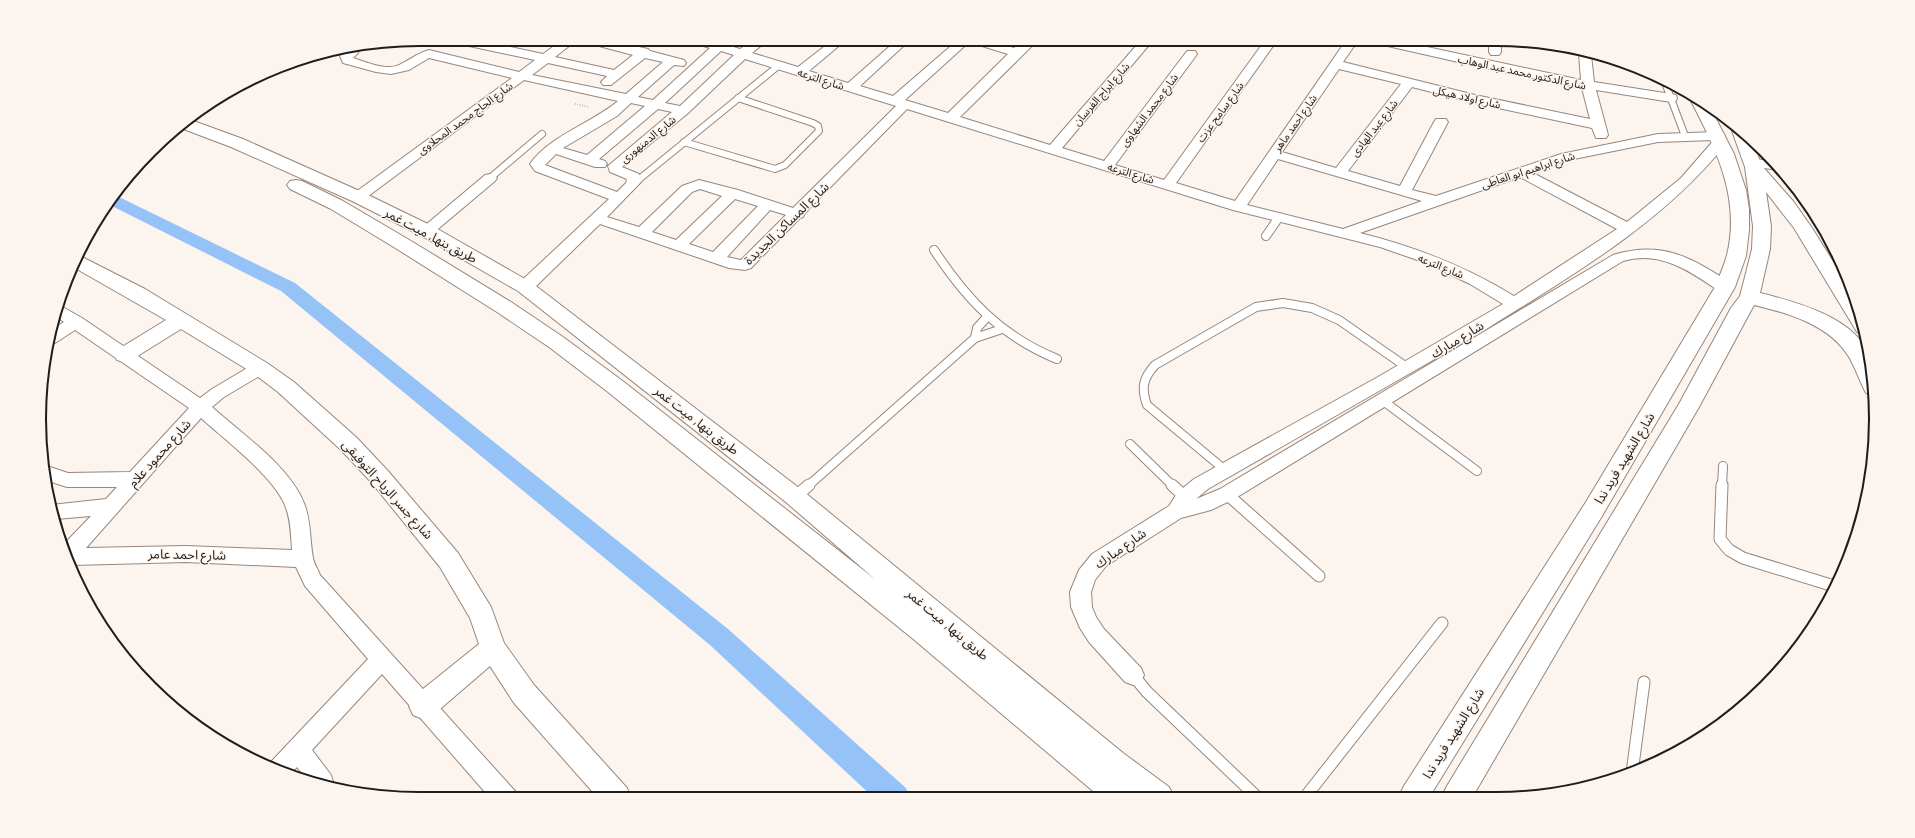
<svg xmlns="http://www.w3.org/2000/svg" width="1915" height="838" font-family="Barlow,'Noto Sans Arabic',sans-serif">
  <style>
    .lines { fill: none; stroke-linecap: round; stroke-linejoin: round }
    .canal { fill: #95c3f7; fill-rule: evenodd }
    .service-far2-casing { stroke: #998679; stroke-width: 8 }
    .service-far1-casing { stroke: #998679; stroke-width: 10 }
    .service-casing { stroke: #998679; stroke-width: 13 }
    .minor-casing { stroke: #998679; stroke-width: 2 }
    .secondary-casing { stroke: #998679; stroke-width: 2 }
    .trunk-casing { stroke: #998679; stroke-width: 2 }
    .path { stroke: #938c86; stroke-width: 2; stroke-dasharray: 0.5 2; stroke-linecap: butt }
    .service-far2 { stroke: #fff; stroke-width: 6 }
    .service-far1 { stroke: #fff; stroke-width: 8 }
    .service { stroke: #fff; stroke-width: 11 }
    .minor { fill: #fff; fill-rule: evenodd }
    .secondary { fill: #fff; fill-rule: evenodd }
    .trunk { fill: #fff; fill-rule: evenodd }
    .labels { text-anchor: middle; stroke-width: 3; stroke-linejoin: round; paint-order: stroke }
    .far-street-label { font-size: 11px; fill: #221b16; stroke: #fcf4ee }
    .street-label { font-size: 13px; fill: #221b16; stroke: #fcf4ee }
    .rim { fill: none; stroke: #221b16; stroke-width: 2 }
  </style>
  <rect width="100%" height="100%" fill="#fcf4ee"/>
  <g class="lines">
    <polygon class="canal" points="117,196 295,283 728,629 906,788 910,798 874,798 710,645 281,291 110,205"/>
    <defs>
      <g id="service-far2">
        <polyline points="1664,80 1685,136"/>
        <polyline points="684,142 775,169 785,165 819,131 818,126 813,123 738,98"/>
        <polyline points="490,178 542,134"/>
        <polyline points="632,185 778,66"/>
      </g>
      <g id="service-far1">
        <polyline points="1266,236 1279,217"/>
        <path d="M934,250C967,300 1001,336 1057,359"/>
        <polyline points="975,338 977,328 988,316"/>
        <polyline points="1382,400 1477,471"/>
        <polyline points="1130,444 1173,486"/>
        <path d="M1225,470L1147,405C1141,388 1143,378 1155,365L1256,307L1283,303L1312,308L1339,320L1408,368"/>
        <polyline points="808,486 975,338 1002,329"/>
        <polyline points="1722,486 1723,466"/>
      </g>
      <g id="service">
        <polyline points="1172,485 1185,497"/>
        <polyline points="1722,485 1720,539 1729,550 1743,558 1834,586"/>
        <polyline points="1227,494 1319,576"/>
        <polyline points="795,497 809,485"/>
        <polyline points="1133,675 1147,692 1257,797"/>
        <polyline points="1632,773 1644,682"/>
        <polyline points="1306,796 1442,623"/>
      </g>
      <g id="minor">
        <path d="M449,39H472L543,54L564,39H578L555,57L614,70L633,55L584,42L582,39H602L648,49L650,51L684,60L686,63L684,66L674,65L638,97L653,100L710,48L690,42L688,39H707L740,49L755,39H769L752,53L798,67L834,39H847L809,71L848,83L898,39H911L860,86L893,96L959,39H984L1014,48L1026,39H1039L960,117L1050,145L1142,39H1154L1062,148L1104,161L1187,51H1195L1197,54L1195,57L1115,165L1164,180L1266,39H1278L1176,183L1235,201L1347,39H1359L1343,62L1475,95L1590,119L1582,88L1485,68L1370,42L1368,39H1390L1581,80L1579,54L1591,55L1594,82L1671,94L1676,95L1677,98L1676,101L1671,102L1596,90L1608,135L1606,138H1596L1592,128L1475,103L1412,87L1348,171L1400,186L1434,122L1436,119H1446L1448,122L1412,190L1436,196L1561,154L1658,134L1718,132L1723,133L1725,136L1723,139L1727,142L1725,145C1661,225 1566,279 1480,333L1208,489L1196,499L1220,489L1613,255C1662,240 1690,257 1731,283L1733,287L1731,291L1725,292L1719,291C1690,271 1660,250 1623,261L1234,499L1211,510L1181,518L1106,566L1095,580L1091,592L1092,607L1096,617L1104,629L1141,668L1144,675L1141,682L1133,685L1125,682L1089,642L1080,628L1071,607L1070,592L1079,570L1092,554L1169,506L1178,492L1194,479L1378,377L1503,304L1470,284L1426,263L1380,247L1233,210L907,109L805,213L803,217L800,218L751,268L745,270L729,268L600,224L531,291L525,292L519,291L517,287L519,283L609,199L535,171L530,164C549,136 592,123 618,101L524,80L363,200H353L351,197L353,194L512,78L429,58L409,70L391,74L376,72L343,63L340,56L342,53L359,49L358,53L353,58C367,62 387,72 401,64C411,59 418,53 429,50L519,72L535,60L455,43ZM969,42L1008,54L948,113L905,100ZM721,51L734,55L680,106L665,103ZM645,58L663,62L626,94L532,75L548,63L607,76L601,82L603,85H611ZM745,59L896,106L793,208L738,190L699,180L682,186L639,227L607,217L641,182L639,174L622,167L687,114ZM1339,69L1401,84L1336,168L1282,152ZM631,103L645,106L587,155L563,148L617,116ZM658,109L672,112L608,166L610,172L627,179L626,183L617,192L545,165L556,154L595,167H605L607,164L605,161L599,159ZM1714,140L1681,178L1627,222L1533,173L1564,161L1658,142ZM1278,159L1422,201L1343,229L1247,205ZM1520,177L1617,229L1514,296C1465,266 1416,247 1360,233ZM700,189L722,196L676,240L652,232L692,192ZM735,199L758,206L713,252L689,244ZM770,210L786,215L741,260L727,257Z"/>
        <polygon points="1489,39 1501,40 1501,52 1499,55 1491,55 1489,52"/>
        <polygon points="1752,159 1773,161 1781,170 1747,166 1745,163 1747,160"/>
        <polygon points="490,174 495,175 497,178 495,181 432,234 427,236 422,234 419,231 422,228 485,175"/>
        <path d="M61,306L82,318L200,398L212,389L254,364L260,362L266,364L269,368L266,372L224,397L212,407C242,434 295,470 306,509C311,525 310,542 313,558C314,564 318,569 320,575L515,791L519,799H491L382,674L312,750L331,775L334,785L307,780L297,767L289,775L269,764L368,659L305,586L296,567L186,562L73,565L65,543L91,516L56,519L51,505L106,499L117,487H67L45,480L44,465L68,473L130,472L189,408L75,330L55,343L47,344L52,329L64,322L57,317ZM201,418C225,440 276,478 286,508C291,521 291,536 292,550L186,546L86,548Z"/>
      </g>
      <g id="secondary">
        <path d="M1694,95L1710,107L1734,154L1746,190L1749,209V230L1746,256L1735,287L1602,516L1430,796H1399L1404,786L1586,502L1715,287C1719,277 1724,266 1727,255C1741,198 1716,149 1690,99Z"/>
        <path d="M1733,125L1751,138L1762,166L1793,201L1812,228L1852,292L1863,321L1865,333L1857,332L1794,228L1766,192L1771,226L1770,249L1760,293C1793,301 1857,318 1869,356C1873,368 1874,383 1875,395L1866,393C1860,382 1856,369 1849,357C1830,325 1788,313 1754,305L1699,407L1473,796H1442L1447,786L1679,404L1731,308L1740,296L1746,273L1752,249L1753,226L1745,167L1731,128Z"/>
        <polygon points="80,256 145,289 267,363 294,382 357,438 388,471 458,553 491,607 504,643 534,685 627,788 631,798 598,798 514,703 490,666 433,715 423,719 413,715 409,706 413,697 479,644 470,618 440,567 372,483 341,450 278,392 253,373 181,329 131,360 124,362 117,360 114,355 117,350 166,320 75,268"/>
      </g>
      <polygon id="trunk" points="188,119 243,139 364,193 434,227 532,283 803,491 1123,753 1169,787 1174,797 1100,797 912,638 608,392 549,347 497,312 397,249 331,209 290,189 287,185 290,181 296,180 302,181 343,201 411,241 511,302 563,337 624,382 876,580 787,503 518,291 420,235 352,201 231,147 178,127"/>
    </defs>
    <use href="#service-far2" class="service-far2-casing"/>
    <use href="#service-far1" class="service-far1-casing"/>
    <use href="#service" class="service-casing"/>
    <use href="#minor" class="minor-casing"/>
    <use href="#secondary" class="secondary-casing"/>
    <use href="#trunk" class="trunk-casing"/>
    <polyline class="path" points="575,104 589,107"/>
    <use href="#service-far2" class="service-far2"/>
    <use href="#service-far1" class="service-far1"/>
    <use href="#service" class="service"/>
    <use href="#minor" class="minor"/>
    <use href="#secondary" class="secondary"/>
    <use href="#trunk" class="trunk"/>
  </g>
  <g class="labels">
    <g class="far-street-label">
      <text transform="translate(1522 72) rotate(12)" y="4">شارع الدكتور محمد عبد الوهاب</text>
      <text transform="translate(821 79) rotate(18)" y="4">شارع الترعه</text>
      <text transform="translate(1101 94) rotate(-49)" y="4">شارع ابراج الفرسان</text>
      <text transform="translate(1467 97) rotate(13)" y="4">شارع اولاد هيكل</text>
      <text transform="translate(1149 110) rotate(-53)" y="4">شارع محمد الشهاوى</text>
      <text transform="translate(1220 112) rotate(-54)" y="4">شارع سامح عزت</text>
      <text transform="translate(465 118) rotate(-36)" y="4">شارع الحاج محمد المحلاوى</text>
      <text transform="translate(1295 123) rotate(-55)" y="4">شارع احمد ماهر</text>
      <text transform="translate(1374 128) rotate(-52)" y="4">شارع عبد الهادى</text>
      <text transform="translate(648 139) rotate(-39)" y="4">شارع الدمنهورى</text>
      <text transform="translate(1528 170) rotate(-18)" y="4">شارع ابراهيم ابو العاطى</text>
      <text transform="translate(1131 173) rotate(17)" y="4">شارع الترعه</text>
      <text transform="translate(1441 266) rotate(22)" y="4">شارع الترعه</text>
    </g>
    <g class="street-label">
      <text transform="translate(786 223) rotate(-44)" y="5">شارع المساكن الجديدة</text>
      <text transform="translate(431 235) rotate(28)" y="5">طريق بنها, ميت غمر</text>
      <text transform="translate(1457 339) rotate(-31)" y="5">شارع مبارك</text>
      <text transform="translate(697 420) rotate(38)" y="5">طريق بنها, ميت غمر</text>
      <text transform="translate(159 453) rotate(-48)" y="5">شارع محمود علام</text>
      <text transform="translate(1624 458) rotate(-59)" y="5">شارع الشهيد فريد ندا</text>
      <text transform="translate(388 489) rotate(48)" y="5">شارع جسر الرياح التوفيقى</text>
      <text transform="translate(1120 548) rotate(-35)" y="5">شارع مبارك</text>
      <text transform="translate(187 554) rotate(1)" y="5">شارع احمد عامر</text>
      <text transform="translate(948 624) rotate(40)" y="5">طريق بنها, ميت غمر</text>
      <text transform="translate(1453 733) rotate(-58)" y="5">شارع الشهيد فريد ندا</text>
    </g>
  </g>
  <path d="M0 0H1915V838H0ZM419 46H1496A373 373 0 0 1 1869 419V419A373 373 0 0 1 1496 792H419A373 373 0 0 1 46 419V419A373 373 0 0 1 419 46Z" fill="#fcf4ee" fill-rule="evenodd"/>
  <path class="rim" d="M419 46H1496A373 373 0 0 1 1869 419V419A373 373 0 0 1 1496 792H419A373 373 0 0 1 46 419V419A373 373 0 0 1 419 46Z"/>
</svg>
